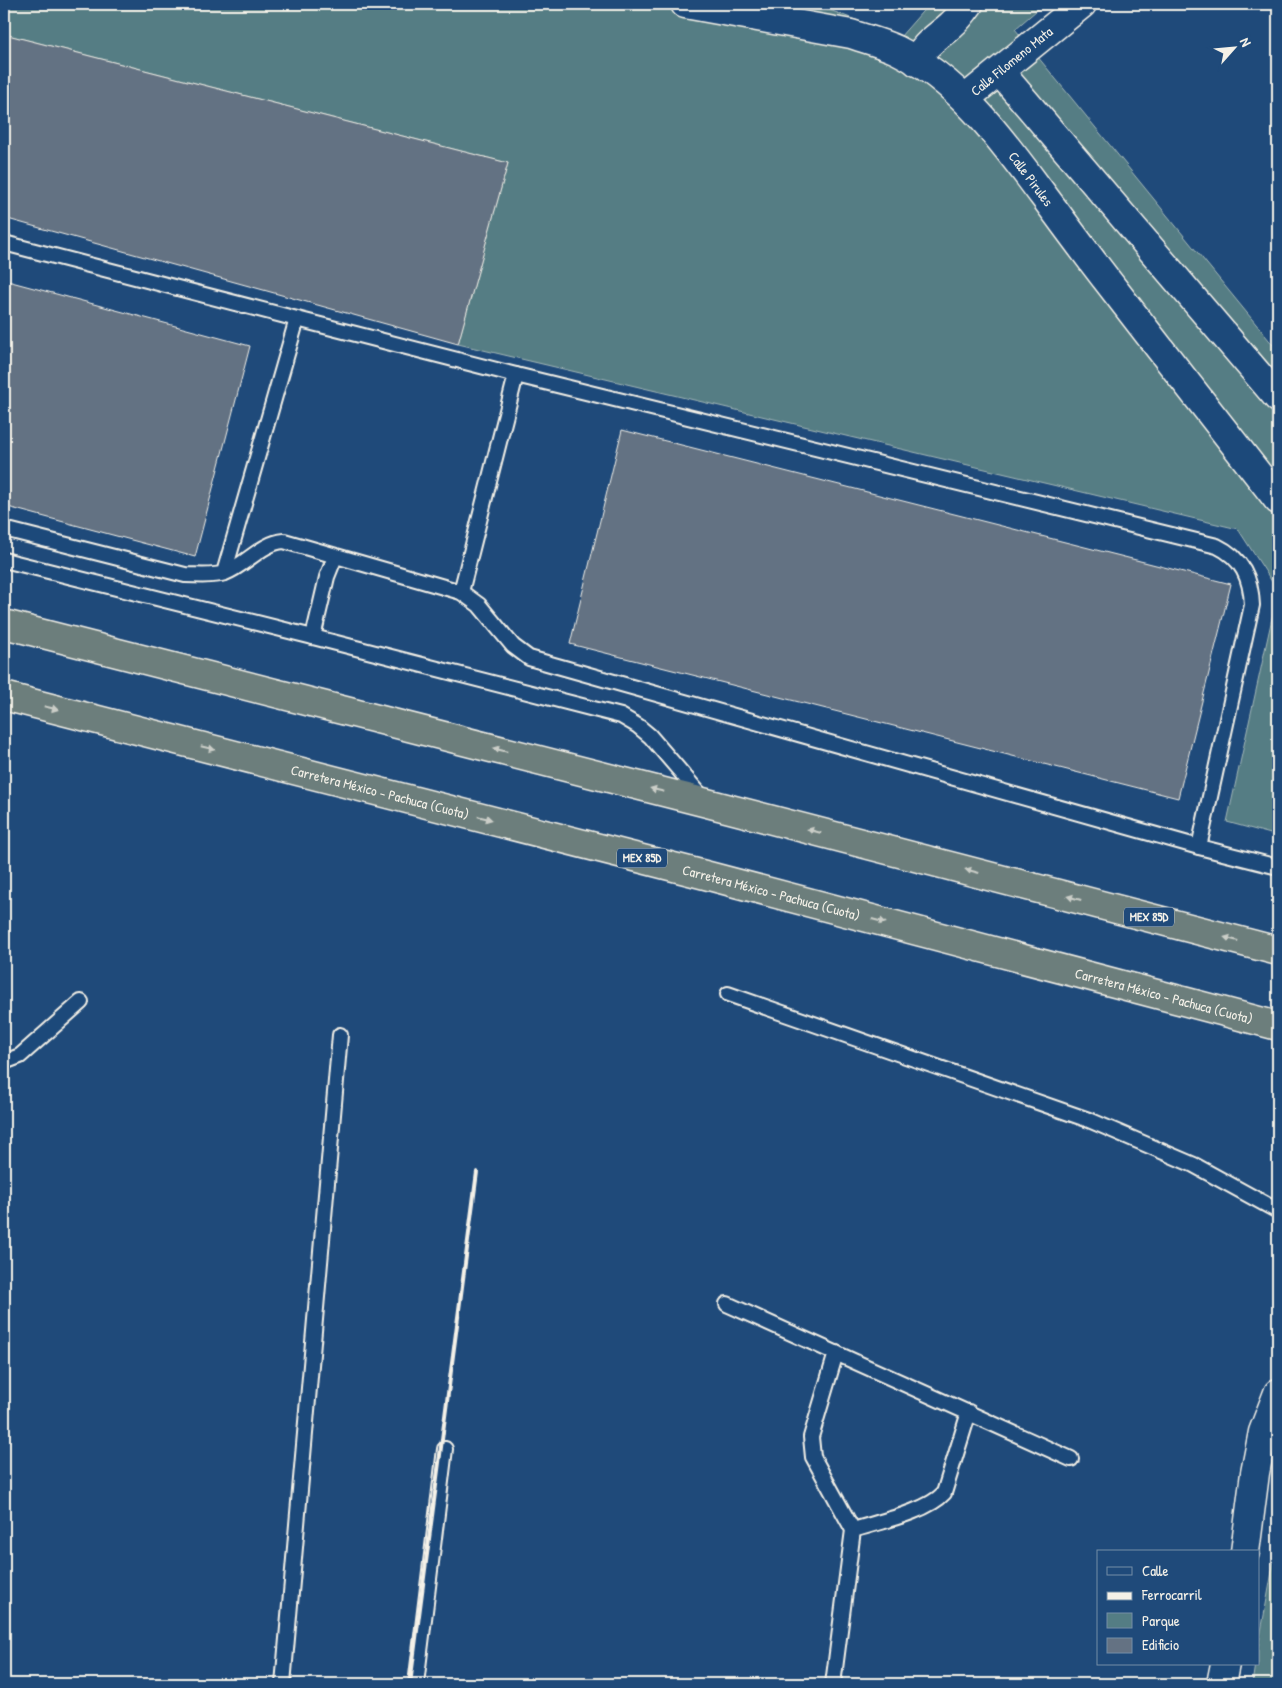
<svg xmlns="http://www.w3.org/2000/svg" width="1282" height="1688" font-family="'Patrick Hand',sans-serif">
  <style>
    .green { fill: #547d84; stroke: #a4b7b6 }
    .building { fill: #647283; stroke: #f4f1e8 }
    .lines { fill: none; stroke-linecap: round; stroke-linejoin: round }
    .lane-casing { stroke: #f4f1e8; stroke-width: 18 }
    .street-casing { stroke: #f4f1e8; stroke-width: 31 }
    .secondary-casing { stroke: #f4f1e8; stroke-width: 31 }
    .highway-casing { stroke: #f4f1e8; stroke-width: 31 }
    .lane { stroke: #1f4a7a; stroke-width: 14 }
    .street { stroke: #1f4a7a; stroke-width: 28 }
    .secondary { stroke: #1f4a7a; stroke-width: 28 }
    .highway { stroke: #6c7e7c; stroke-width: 28 }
    .rail { stroke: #f4f1e8; stroke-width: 4 }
    .oneway { fill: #cbcec8 }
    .labels { text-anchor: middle; stroke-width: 5; stroke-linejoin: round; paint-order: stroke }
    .shield { fill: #1f4a7a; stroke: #b4bfc7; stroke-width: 1 }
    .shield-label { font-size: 12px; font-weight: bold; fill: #f4f1e8 }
    .street-label { font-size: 14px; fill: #f4f1e8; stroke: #1f4a7a }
  </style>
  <rect width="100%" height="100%" fill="#1f4a7a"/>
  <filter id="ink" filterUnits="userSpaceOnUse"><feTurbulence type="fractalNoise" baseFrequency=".02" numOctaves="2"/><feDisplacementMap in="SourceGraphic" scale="10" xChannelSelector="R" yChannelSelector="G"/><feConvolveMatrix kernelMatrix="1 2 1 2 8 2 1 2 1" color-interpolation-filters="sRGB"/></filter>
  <g filter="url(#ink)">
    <g class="green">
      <polygon points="4,4 814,4 900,37 929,4 1044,4 1015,29 1278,351 1278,836 1227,822 1278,591 1238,529 458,344 508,163 4,34"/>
      <polygon points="1278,1539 1278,1684 1252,1684 1255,1664 1258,1664 1258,1648"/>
    </g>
    <g class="building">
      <polygon points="4,34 508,163 458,344 4,218"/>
      <polygon points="4,280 250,346 195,557 4,506"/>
      <polygon points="622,430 1231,584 1178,798 570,644"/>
    </g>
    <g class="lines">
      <defs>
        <g id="lane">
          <polyline points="4,243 297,319 224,573"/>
          <path d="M297,319L516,375L1217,546C1242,558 1251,578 1252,605L1199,847"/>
          <path d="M4,529L185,575C198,575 212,577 225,573C246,565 261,543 284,541L461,592L479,605L513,646L529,658L1199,847L1278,867"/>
          <polyline points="4,560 313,637 327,577 335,557"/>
          <polyline points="461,592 516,375"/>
          <polyline points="313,637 621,716 638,726 650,736 704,799"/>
          <polyline points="728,994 1089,1120 1194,1165 1278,1211"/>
          <polyline points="4,1062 20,1056 81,1002"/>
          <polyline points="727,1304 1071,1459"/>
          <path d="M853,1530C878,1522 927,1512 944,1493L969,1412"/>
          <polyline points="283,1684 340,1035"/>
          <polyline points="416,1684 445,1449"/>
          <polyline points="833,1684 853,1530 813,1457 811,1437 836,1353"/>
        </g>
        <g id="street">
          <path d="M917,62C922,45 938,37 951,25C958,19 964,11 969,4"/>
          <polyline points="1000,72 1278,398"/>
          <path id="s1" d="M965,99L1082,4"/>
          <polyline points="1245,1552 1255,1473 1263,1432 1278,1393"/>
          <polyline points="1221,1684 1225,1664"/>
        </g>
        <g id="secondary">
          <path id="s2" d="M685,4L851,34C866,39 882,43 897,50C960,81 1002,140 1043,195C1064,223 1085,252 1106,279C1163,353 1221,427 1278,500"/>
        </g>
        <g id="highway">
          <polyline points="4,624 707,803 1278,951"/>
          <path id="s3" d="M4,696L705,875L1278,1026"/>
        </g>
      </defs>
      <use href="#lane" class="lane-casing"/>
      <use href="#street" class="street-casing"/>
      <use href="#secondary" class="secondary-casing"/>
      <use href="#highway" class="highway-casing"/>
      <use href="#lane" class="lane"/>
      <use href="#street" class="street"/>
      <use href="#secondary" class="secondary"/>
      <use href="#highway" class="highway"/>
      <polyline class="rail" points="410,1684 477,1172"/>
    </g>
    <defs><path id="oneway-solid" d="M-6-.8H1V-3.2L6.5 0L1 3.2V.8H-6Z" transform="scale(1.25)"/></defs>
    <g class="oneway">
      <use href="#oneway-solid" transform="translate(51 708) rotate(14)"/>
      <use href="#oneway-solid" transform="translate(208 748) rotate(14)"/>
      <use href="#oneway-solid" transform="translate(500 750) rotate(-166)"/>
      <use href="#oneway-solid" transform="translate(657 790) rotate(-166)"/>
      <use href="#oneway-solid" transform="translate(485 818) rotate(14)"/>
      <use href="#oneway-solid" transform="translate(814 831) rotate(-165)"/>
      <use href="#oneway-solid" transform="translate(972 871) rotate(-165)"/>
      <use href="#oneway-solid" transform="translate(1074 898) rotate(-165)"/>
      <use href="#oneway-solid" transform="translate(879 921) rotate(15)"/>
      <use href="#oneway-solid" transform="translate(1231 939) rotate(-165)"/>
    </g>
  </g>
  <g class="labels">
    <g class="shield">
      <rect x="617" y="848.5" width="50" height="19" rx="4"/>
      <rect x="1124" y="907.5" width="50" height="19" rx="4"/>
    </g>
    <g class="shield-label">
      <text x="642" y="862">MEX 85D</text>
      <text x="1149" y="921">MEX 85D</text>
    </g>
    <g class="street-label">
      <text dy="5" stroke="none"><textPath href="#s1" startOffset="60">Calle Filomeno Mata</textPath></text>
      <text dy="5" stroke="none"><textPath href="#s2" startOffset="405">Calle Pirules</textPath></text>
      <text dy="5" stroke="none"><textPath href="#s3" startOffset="388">Carretera México - Pachuca (Cuota)</textPath></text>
      <text dy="5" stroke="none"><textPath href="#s3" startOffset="792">Carretera México - Pachuca (Cuota)</textPath></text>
      <text dy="5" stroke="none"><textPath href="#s3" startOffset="1198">Carretera México - Pachuca (Cuota)</textPath></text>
    </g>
  </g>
  <rect width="1282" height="1688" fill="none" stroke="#1f4a7a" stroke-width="20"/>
  <rect x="10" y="10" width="1262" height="1668" fill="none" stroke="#f4f1e8" stroke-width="2" filter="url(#ink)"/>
  <rect x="1097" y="1550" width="162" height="115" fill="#1f4a7a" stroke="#748da6"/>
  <rect x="1107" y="1567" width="25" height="8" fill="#1f4a7a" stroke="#748da6"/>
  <text x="1142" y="1576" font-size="15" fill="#f4f1e8">Calle</text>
  <rect x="1107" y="1592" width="25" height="8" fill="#f4f1e8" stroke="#748da6"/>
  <text x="1142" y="1600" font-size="15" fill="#f4f1e8">Ferrocarril</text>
  <rect x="1107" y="1613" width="25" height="15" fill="#547d84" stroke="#748da6"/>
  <text x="1142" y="1626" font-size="15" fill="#f4f1e8">Parque</text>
  <rect x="1107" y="1638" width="25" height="15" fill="#647283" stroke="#748da6"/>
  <text x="1142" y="1650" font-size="15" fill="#f4f1e8">Edificio</text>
  <g transform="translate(1234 48) rotate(63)" stroke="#1f4a7a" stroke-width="4" paint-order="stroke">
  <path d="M0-4L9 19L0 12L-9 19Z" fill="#f4f1e8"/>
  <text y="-8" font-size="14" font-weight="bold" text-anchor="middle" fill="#f4f1e8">N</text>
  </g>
</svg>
